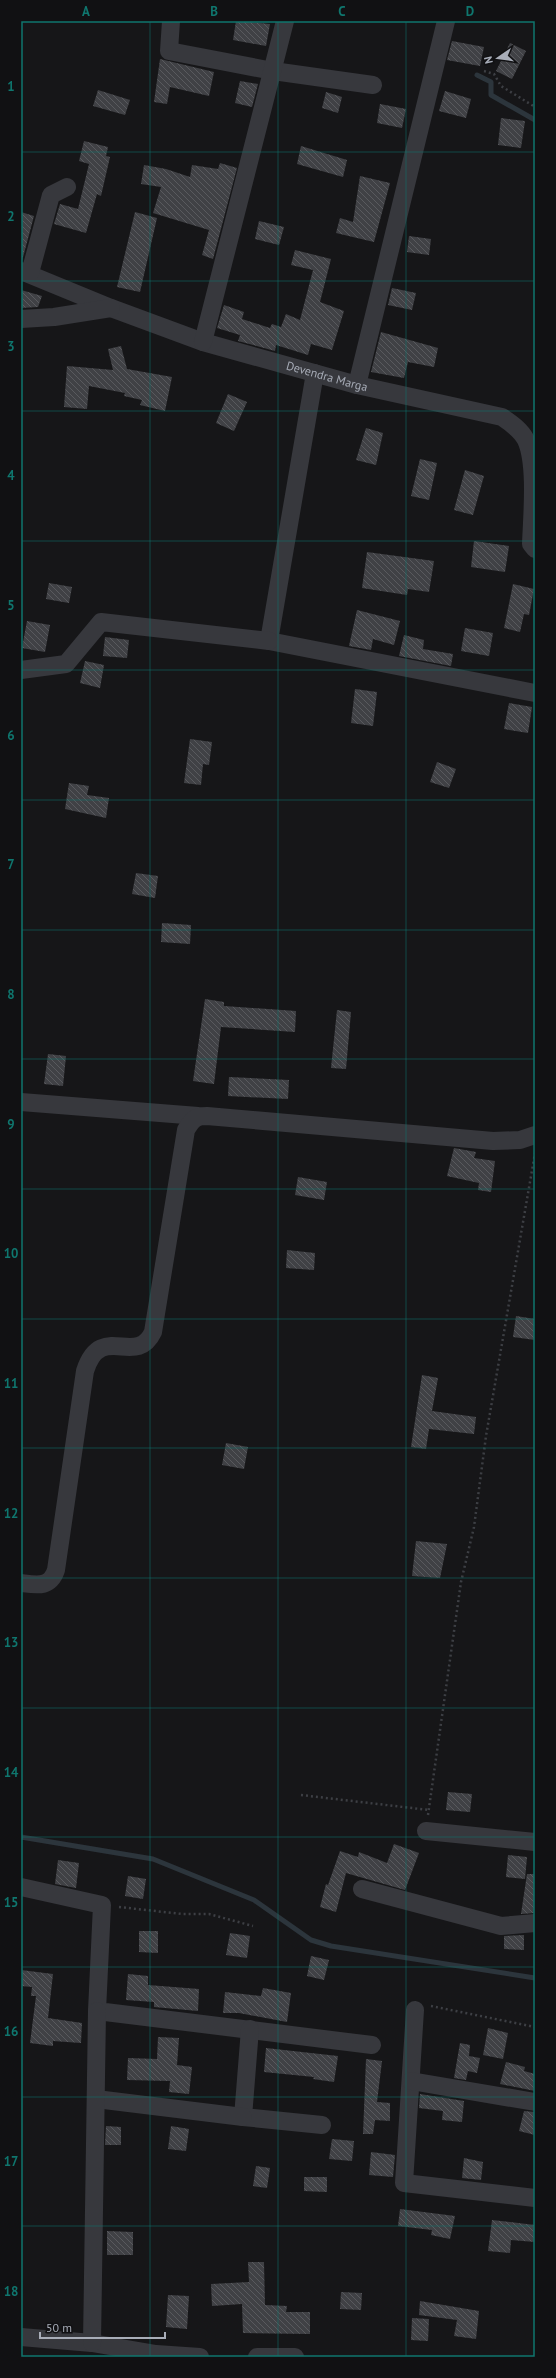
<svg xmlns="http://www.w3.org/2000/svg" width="556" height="2378" font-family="'PT Sans',sans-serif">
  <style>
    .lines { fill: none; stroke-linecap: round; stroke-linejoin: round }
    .stream { stroke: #2c353c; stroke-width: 5 }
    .building { fill: url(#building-back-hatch) }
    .path { stroke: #3d3f44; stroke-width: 2.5; stroke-dasharray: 2 3; stroke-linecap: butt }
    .street { stroke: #37383d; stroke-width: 18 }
    .grid { fill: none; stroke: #0f766e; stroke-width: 1; stroke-opacity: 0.55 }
    .labels { text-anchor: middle; stroke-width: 3.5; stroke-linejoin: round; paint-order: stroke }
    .street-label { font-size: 12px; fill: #a8adb8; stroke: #111113 }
    .neatline { fill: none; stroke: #0f766e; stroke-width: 1.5 }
    .grid-label { font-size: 13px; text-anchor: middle; font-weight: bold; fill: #0f766e }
  </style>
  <defs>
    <pattern id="building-back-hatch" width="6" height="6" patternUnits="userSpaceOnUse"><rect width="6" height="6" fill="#404145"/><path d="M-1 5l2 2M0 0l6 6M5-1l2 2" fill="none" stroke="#595a5e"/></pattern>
  </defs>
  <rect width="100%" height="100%" fill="#161618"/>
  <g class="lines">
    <g class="stream">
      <polyline points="477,75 491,82 491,95 535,120"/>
      <polyline points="21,1837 153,1859 254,1900 311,1940 331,1946 535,1978"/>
    </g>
  </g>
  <g class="building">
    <polygon points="236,21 270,24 266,46 233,40"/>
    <polygon points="452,41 484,47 480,66 447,60"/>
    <polygon points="510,43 526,51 512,79 496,71"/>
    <polygon points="160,59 214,72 209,96 170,87 167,104 154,102"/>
    <polygon points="240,81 258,84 252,107 235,103"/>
    <polygon points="98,90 130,100 125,115 93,106"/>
    <polygon points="445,91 471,99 466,118 439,111"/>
    <polygon points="326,92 342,97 338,113 322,108"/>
    <polygon points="380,104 406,109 402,128 377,123"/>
    <polygon points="501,118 525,121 521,148 498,145"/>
    <polygon points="84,141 108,147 106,156 110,157 101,196 97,194 86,233 54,224 60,204 78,209 89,164 79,161"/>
    <polygon points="301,146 347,160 343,177 297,164"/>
    <polygon points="220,163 237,168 213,259 202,255 209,230 153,213 161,187 141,184 144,165 166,169 190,177 192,165 218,169"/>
    <polygon points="360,176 390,183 374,242 336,233 340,218 353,222"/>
    <polygon points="21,212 34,216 22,261 21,261"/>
    <polygon points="135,212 157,218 140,292 117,287"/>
    <polygon points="259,221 284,227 279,245 255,239"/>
    <polygon points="409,236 431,239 429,255 407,252"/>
    <polygon points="295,250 331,259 320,302 344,311 332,350 311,344 308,355 276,345 275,351 238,341 240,335 217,328 224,305 244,312 242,319 270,328 272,324 281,327 286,314 300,320 313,270 291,265"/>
    <polygon points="392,288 416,293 412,310 388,305"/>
    <polygon points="21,290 42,296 38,307 21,308"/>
    <polygon points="381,332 438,348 434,367 408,362 404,378 371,372"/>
    <polygon points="121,346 127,369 172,377 165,411 140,405 142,400 124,396 125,393 89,386 87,409 64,407 67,366 113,370 108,349"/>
    <polygon points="228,394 247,402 234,431 216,423"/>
    <polygon points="366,428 383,433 376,465 356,460"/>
    <polygon points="420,459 437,463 429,500 411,496"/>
    <polygon points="465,470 484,476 473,515 454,510"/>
    <polygon points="474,541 509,546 505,572 471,567"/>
    <polygon points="367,552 434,561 429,592 408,589 407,595 362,588"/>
    <polygon points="49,583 72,587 69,603 46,599"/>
    <polygon points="513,584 534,589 529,615 524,614 520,632 504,628"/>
    <polygon points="357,610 400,621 394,645 373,639 371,650 349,646"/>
    <polygon points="27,621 50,625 45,652 22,648"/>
    <polygon points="465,628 493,633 489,656 461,651"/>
    <polygon points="404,635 424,640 423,649 453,654 451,666 399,656"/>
    <polygon points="105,637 129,640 127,658 103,656"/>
    <polygon points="85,661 104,665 100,688 80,683"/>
    <polygon points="355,689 377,692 373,726 351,723"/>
    <polygon points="509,703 532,707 528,733 504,729"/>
    <polygon points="190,739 212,742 209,765 203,764 201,785 184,783"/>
    <polygon points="437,762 456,769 449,788 430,782"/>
    <polygon points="69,783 89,786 87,795 109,798 106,818 65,809"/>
    <polygon points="136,873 158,876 155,898 132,894"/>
    <polygon points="162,923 191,925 190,944 161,942"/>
    <polygon points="205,999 224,1002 224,1006 296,1011 295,1032 221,1027 214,1084 193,1081"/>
    <polygon points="337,1010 351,1012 346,1069 331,1068"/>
    <polygon points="48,1054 66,1056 63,1086 44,1084"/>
    <polygon points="229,1077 289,1080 288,1099 228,1096"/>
    <polygon points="454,1148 476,1152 474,1158 495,1161 491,1192 478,1190 479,1183 447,1176"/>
    <polygon points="298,1177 327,1182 324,1200 295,1195"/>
    <polygon points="287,1250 315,1253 314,1270 286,1268"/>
    <polygon points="516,1316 535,1319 535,1340 513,1337"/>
    <polygon points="422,1375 438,1378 432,1411 476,1417 474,1434 429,1429 426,1449 411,1447"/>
    <polygon points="226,1443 248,1447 244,1469 222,1465"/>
    <polygon points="416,1541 447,1544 440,1578 412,1576"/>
    <polygon points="448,1792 472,1794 470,1812 446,1810"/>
    <polygon points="394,1844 419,1853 405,1890 346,1873 336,1912 320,1907 326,1884 328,1885 340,1851 358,1857 359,1852 387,1863"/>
    <polygon points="508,1855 527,1857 525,1879 506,1877"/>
    <polygon points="58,1860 79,1863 76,1888 55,1884"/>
    <polygon points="527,1874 535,1874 535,1913 521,1914"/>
    <polygon points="128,1876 146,1879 143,1899 125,1896"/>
    <polygon points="139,1931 158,1931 158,1953 139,1952"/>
    <polygon points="230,1933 250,1936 247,1958 226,1955"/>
    <polygon points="524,1935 524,1950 504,1949 504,1936"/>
    <polygon points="311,1956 329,1960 324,1980 307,1976"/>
    <polygon points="21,1970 53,1974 48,2018 82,2023 81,2043 53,2041 53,2046 30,2043 36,1996 31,1996 32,1987 21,1986"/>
    <polygon points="128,1974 148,1976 148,1985 199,1989 198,2011 154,2007 154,2002 126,2000"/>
    <polygon points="263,1988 291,1993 287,2022 239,2013 223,2013 225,1992 261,1996"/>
    <polygon points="488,2028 508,2033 503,2059 483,2055"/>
    <polygon points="158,2037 179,2038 177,2065 192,2067 189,2094 169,2092 170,2081 127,2080 128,2058 157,2059"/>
    <polygon points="460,2043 470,2045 469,2056 480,2058 477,2073 468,2071 466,2080 454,2078"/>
    <polygon points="266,2048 338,2056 334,2082 313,2079 314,2077 264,2072"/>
    <polygon points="366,2059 382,2061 377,2102 390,2103 390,2121 375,2120 373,2134 363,2134"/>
    <polygon points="506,2062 525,2067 524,2071 535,2074 535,2091 500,2084"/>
    <polygon points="420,2094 464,2101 462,2122 442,2120 443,2111 419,2108"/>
    <polygon points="524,2111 535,2112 535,2135 519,2131"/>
    <polygon points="106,2126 121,2127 121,2145 105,2145"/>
    <polygon points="171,2126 189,2129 186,2151 168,2149"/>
    <polygon points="332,2139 354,2141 352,2161 329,2159"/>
    <polygon points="371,2152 395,2155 393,2177 369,2175"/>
    <polygon points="464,2158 483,2162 481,2180 462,2178"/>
    <polygon points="256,2166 270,2168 267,2188 253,2186"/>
    <polygon points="304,2177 327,2177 327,2192 304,2191"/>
    <polygon points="400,2209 455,2216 450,2239 431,2235 432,2230 398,2226"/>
    <polygon points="492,2220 535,2225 535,2242 511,2240 510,2253 488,2251"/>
    <polygon points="107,2231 133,2232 133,2255 107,2255"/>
    <polygon points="248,2262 264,2262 265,2305 287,2306 286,2312 310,2312 310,2334 243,2333 242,2304 212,2306 211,2284 249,2282"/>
    <polygon points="341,2292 362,2293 361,2310 340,2309"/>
    <polygon points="168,2295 189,2296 187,2329 166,2327"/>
    <polygon points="420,2301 479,2311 476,2339 454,2336 457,2320 419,2315"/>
    <polygon points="412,2318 429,2319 428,2341 411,2340"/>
  </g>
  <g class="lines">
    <g class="path">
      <polyline points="484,71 494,74 501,86 535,107"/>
      <polyline points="301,1795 429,1810"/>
      <polyline points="428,1815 461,1582 474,1527 486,1436 535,1153"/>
      <polyline points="119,1907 182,1914 209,1914 253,1926"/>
      <polyline points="431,2006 535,2027"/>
    </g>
    <g class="street">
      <polyline points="171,21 169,51 273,71 373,85"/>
      <path id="s1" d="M21,271L111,308L203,342L357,385L502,417C511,423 521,430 526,440C537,464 532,517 531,544L535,549"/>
      <polyline points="30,273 51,195 67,187"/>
      <polyline points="21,319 54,317 111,308"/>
      <polyline points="203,342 285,21"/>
      <polyline points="315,373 269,641 535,693"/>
      <polyline points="357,385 446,21"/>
      <polyline points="21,670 66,664 101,622 269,641"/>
      <polyline points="21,1102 198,1116"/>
      <path d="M21,1583C37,1585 50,1588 56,1570L85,1371C101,1321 136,1368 153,1332L186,1130C192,1120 195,1116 207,1116L493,1141L520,1140L535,1135"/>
      <polyline points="426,1831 535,1842"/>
      <polyline points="21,1887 102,1905 97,2011 372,2045"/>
      <polyline points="362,1889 501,1926 535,1923"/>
      <polyline points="415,2010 404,2183 535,2198"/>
      <polyline points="250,2029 243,2117 322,2125"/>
      <polyline points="411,2081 535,2102"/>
      <polyline points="96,2099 243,2117"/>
      <polyline points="21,2337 92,2343 156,2354 200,2357"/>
      <polyline points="92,2343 97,2011"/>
      <polyline points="257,2357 295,2357"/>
    </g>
  </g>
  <path class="grid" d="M150,21V2357M278,21V2357M406,21V2357M21,152H535M21,281H535M21,411H535M21,541H535M21,670H535M21,800H535M21,930H535M21,1059H535M21,1189H535M21,1319H535M21,1448H535M21,1578H535M21,1708H535M21,1837H535M21,1967H535M21,2097H535M21,2226H535"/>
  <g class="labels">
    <g class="street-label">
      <text dy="4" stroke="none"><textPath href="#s1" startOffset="324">Devendra Marga</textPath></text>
    </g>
  </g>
  <rect width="556" height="2378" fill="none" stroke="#111113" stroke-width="44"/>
  <g transform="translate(498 58) rotate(257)" stroke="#111113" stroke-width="3" paint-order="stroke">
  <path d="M0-3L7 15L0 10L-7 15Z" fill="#a8adb8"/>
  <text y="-6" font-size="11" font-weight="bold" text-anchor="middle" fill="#a8adb8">N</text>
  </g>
  <path d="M40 2332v6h125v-6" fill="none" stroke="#a8adb8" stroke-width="2"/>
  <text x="46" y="2332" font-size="12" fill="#a8adb8" stroke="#111113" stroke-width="3" paint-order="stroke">50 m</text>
  <rect x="22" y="22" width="512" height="2334" class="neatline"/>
  <g class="grid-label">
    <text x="86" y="16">A</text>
    <text x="214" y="16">B</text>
    <text x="342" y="16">C</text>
    <text x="470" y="16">D</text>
    <text x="11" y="91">1</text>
    <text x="11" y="221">2</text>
    <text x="11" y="351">3</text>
    <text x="11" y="480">4</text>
    <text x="11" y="610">5</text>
    <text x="11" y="740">6</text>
    <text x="11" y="869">7</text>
    <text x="11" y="999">8</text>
    <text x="11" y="1129">9</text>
    <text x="11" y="1258">10</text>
    <text x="11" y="1388">11</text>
    <text x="11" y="1518">12</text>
    <text x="11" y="1647">13</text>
    <text x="11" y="1777">14</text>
    <text x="11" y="1907">15</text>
    <text x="11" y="2036">16</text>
    <text x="11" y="2166">17</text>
    <text x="11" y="2296">18</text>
  </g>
</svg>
